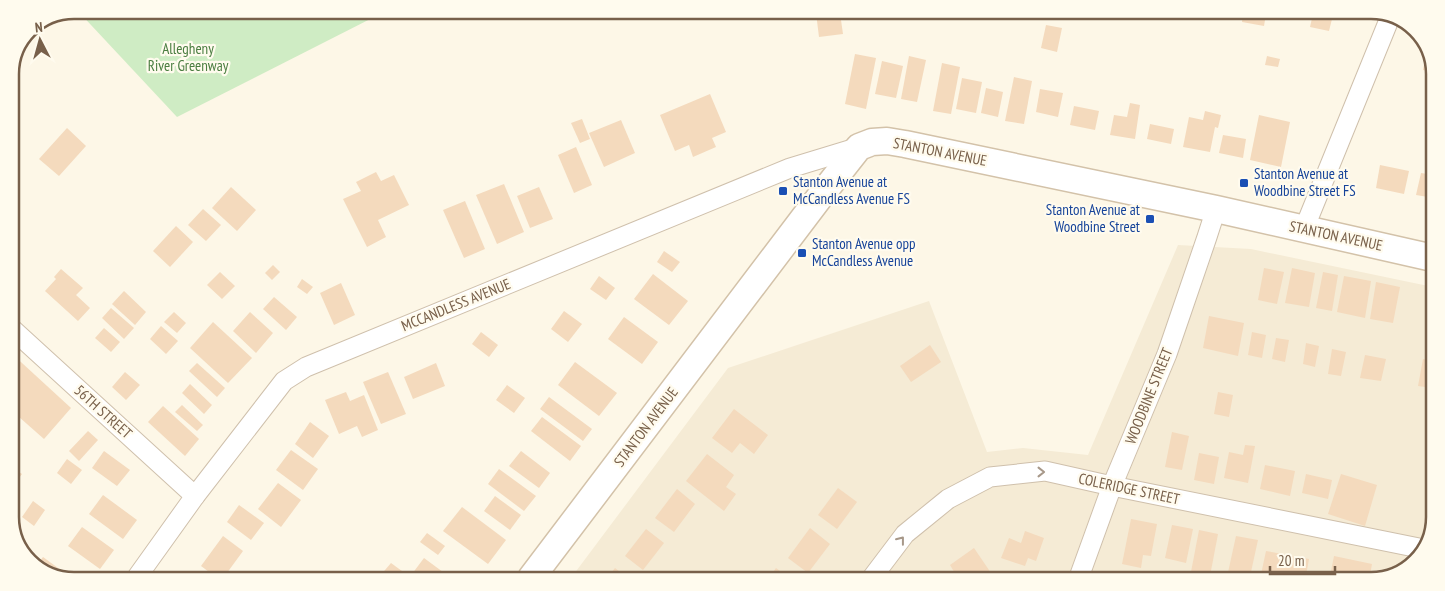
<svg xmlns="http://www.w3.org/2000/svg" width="1445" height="591" font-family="'PT Sans Narrow',sans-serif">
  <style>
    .residential { fill: #f5ebd5 }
    .green { fill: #cfecc4 }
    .building { fill: #f4dabd }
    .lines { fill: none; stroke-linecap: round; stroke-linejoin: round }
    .street-casing { stroke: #cfc0ac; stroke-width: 21 }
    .secondary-casing { stroke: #d3c2a9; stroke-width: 29 }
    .street { stroke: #fff; stroke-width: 19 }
    .secondary { stroke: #fff; stroke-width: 26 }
    .oneway { stroke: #a79889 }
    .transit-dot { fill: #1a4fb4; stroke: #fffbee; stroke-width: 2 }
    .labels { text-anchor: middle; stroke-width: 4.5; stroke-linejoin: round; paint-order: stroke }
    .park-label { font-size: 15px; fill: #4b7e41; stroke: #fffbee }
    .street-label { font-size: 15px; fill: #78604a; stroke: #fffbee }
    .transit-label { font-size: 15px; fill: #164399; stroke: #fffbee; text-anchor: start }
    .rim { fill: none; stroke: #78604a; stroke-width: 2.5 }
  </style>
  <rect width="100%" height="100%" fill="#fdf7e7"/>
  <polygon class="residential" points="1178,245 1251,249 1433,287 1430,541 1407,570 1371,581 571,578 728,368 929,301 987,452 1023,448 1088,455"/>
  <polygon class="green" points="77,10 386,11 177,117"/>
  <g class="building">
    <polygon points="816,13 840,13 843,34 819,37"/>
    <polygon points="1243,14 1266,14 1264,26 1242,22"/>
    <polygon points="1278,14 1300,14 1299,20"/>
    <polygon points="1313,14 1333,15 1329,31 1310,27"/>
    <polygon points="1046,25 1062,28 1057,52 1041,48"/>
    <polygon points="1427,49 1435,70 1435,72 1423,70"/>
    <polygon points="855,54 876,58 866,109 845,104"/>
    <polygon points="909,56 926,60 917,102 901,99"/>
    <polygon points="1267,56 1280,59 1278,67 1265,65"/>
    <polygon points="882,61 903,66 896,98 875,94"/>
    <polygon points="942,63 960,67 951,114 933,111"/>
    <polygon points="1014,77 1032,81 1024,124 1005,121"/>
    <polygon points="962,78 982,82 976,113 956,109"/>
    <polygon points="986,88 1003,92 998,117 981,113"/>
    <polygon points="1040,89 1063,93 1058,117 1036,112"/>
    <polygon points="710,94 726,132 712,138 716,147 693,157 689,145 675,151 660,115"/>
    <polygon points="1130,103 1140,105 1135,139 1110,135 1114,115 1127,117"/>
    <polygon points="1074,106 1099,111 1095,130 1070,125"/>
    <polygon points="1205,111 1221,115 1218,128 1215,127 1210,152 1183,147 1189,117 1203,120"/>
    <polygon points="1259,115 1290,122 1281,167 1250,160"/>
    <polygon points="582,119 590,139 580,143 571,123"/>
    <polygon points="621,120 635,153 604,167 589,133"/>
    <polygon points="1150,124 1174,129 1171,144 1147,139"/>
    <polygon points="67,128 86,146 59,176 39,159"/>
    <polygon points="1223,135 1246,139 1243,158 1219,153"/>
    <polygon points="576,147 592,185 574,193 558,155"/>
    <polygon points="1380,165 1409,171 1404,194 1376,188"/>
    <polygon points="376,172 381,181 394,175 409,205 378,220 386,237 367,247 343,199 361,191 356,182"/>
    <polygon points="1421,173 1434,175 1434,198 1416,195"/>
    <polygon points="504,184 524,232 497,244 476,195"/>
    <polygon points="231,187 256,210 237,231 212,208"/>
    <polygon points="539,187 553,219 530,228 517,196"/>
    <polygon points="465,201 485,249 464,258 443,210"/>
    <polygon points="203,209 221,225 206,241 188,225"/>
    <polygon points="176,226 193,242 170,267 153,251"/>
    <polygon points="664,251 680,262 672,272 657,262"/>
    <polygon points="273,265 280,272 272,280 265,273"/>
    <polygon points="1264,268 1284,272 1277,304 1258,300"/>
    <polygon points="1292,268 1315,273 1309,307 1285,303"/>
    <polygon points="61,269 83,288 76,295 90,308 78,321 45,291 56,279 54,277"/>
    <polygon points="220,272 235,286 222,299 207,285"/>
    <polygon points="1323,272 1338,275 1332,311 1316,308"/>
    <polygon points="653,274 688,301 669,325 634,299"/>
    <polygon points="599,276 615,288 606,300 590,289"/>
    <polygon points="1344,276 1371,281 1365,318 1337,312"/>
    <polygon points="302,279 313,287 307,294 297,287"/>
    <polygon points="1376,282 1400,287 1393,323 1370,319"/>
    <polygon points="341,283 355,315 334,325 320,293"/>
    <polygon points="124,291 146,312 135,325 112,304"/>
    <polygon points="274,297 297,317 286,330 263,309"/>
    <polygon points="111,308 134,328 124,339 102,318"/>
    <polygon points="564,311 582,324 568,342 551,329"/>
    <polygon points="174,312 186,323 177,333 164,322"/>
    <polygon points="250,312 273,333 256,353 233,331"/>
    <polygon points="1209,316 1244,323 1238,356 1203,348"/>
    <polygon points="624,317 658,342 642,364 608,339"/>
    <polygon points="213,322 252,358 228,383 190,348"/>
    <polygon points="161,326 178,341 166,354 150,339"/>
    <polygon points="104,328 120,342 111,352 95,338"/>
    <polygon points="481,332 498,345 489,357 472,344"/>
    <polygon points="1252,332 1266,335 1262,358 1248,355"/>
    <polygon points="1276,338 1289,340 1285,362 1272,359"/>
    <polygon points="1306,343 1319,346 1315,367 1303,364"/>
    <polygon points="930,345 941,362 911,382 900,366"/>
    <polygon points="1332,349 1346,352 1341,376 1328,374"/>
    <polygon points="10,352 71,408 44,439 10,409"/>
    <polygon points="1365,355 1386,359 1381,381 1360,378"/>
    <polygon points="1423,359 1432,361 1432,388 1418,386"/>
    <polygon points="575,362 617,393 599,416 558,385"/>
    <polygon points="197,363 225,388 217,397 189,371"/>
    <polygon points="436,363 445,386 413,399 404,377"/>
    <polygon points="125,372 140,385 126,400 112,387"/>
    <polygon points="388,372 406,414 381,424 363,382"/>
    <polygon points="190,384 212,405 204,414 182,393"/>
    <polygon points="507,385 525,398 514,413 496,400"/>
    <polygon points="346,392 350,401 364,395 378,430 362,437 357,426 339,434 325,400"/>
    <polygon points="1218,392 1233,395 1229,417 1214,414"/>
    <polygon points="549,397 592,429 583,441 540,409"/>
    <polygon points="182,405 203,425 197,431 175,412"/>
    <polygon points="163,406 199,439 185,456 148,422"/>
    <polygon points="734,409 768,435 754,454 740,443 732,453 712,438"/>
    <polygon points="542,417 581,446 570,461 531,431"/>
    <polygon points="310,422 329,436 313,458 295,444"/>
    <polygon points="88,431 98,440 79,461 69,451"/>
    <polygon points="1172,432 1189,436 1182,470 1165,467"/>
    <polygon points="1245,445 1255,446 1248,483 1224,478 1229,452 1243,455"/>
    <polygon points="291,450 318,469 303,490 276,470"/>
    <polygon points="104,451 130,470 117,486 92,468"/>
    <polygon points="521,451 550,473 539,488 509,466"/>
    <polygon points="1199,453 1219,457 1214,484 1194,480"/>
    <polygon points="707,454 734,475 726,487 736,494 724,511 686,481"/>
    <polygon points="67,459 82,470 71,484 57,473"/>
    <polygon points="1265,465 1295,471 1290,496 1260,489"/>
    <polygon points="10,466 22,474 13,486 10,484"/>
    <polygon points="499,469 536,496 524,511 488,484"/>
    <polygon points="1306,474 1332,480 1328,499 1302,493"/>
    <polygon points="1341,474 1377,485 1365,526 1328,514"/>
    <polygon points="278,483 301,500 281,527 258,509"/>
    <polygon points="838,488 857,502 837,529 818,515"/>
    <polygon points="677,489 695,504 674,532 655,518"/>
    <polygon points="103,495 137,520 123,539 89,514"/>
    <polygon points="495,496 521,515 510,530 484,511"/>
    <polygon points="33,501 45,510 34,526 22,517"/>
    <polygon points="239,505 264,523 251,540 227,522"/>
    <polygon points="462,507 506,540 488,564 443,531"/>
    <polygon points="1131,519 1157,524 1151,556 1143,555 1141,568 1122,564"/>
    <polygon points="1172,525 1193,529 1186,563 1165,558"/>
    <polygon points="82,527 114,550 100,569 68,546"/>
    <polygon points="810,528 830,544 808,573 788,558"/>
    <polygon points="646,529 664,543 643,570 625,556"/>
    <polygon points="1199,530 1218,534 1210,576 1191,572"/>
    <polygon points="1025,531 1044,538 1036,561 1028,558 1025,566 1001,558 1009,538 1021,543"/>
    <polygon points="427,533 445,546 438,555 420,542"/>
    <polygon points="223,536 243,551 224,577 216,577 201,566"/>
    <polygon points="1236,536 1258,540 1249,581 1227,577"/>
    <polygon points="974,548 991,573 981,580 959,580 950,565"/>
    <polygon points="1266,551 1309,559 1305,581 1270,581 1260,579"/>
    <polygon points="1334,556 1372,564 1369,581 1358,580 1358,581 1329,581"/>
    <polygon points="43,557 69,576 50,576 36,566"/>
    <polygon points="424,558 451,578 409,578"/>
    <polygon points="391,563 406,574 403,578 379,577"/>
    <polygon points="615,568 628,578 607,578"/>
    <polygon points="776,568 791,579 768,579"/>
    <polygon points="1148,574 1165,578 1164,580 1146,580"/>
  </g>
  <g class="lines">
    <defs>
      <g id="street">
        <polyline points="1304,229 1391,15"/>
        <polyline points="10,327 195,496"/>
        <polyline points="137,577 195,496 284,381 306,367 790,168 859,147"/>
        <polyline points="871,579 905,534 948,499 990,477 1045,471 1112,486 1424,549"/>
        <polyline points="1078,580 1112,486 1167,354 1207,237 1216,209"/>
      </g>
      <polyline id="secondary" points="531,578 822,194 859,147 872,142 887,141 905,144 1216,209 1433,258"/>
    </defs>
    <use href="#street" class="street-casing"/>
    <use href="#secondary" class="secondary-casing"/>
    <use href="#street" class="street"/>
    <use href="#secondary" class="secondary"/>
  </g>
  <defs><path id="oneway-chevron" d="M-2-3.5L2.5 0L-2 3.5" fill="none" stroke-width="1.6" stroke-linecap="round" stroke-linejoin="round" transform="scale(1.25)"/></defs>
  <g class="oneway">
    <use href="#oneway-chevron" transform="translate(1041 472)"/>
    <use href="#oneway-chevron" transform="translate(901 540) rotate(-52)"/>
  </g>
  <g class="transit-dot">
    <rect x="1239" y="178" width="10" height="10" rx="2.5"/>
    <rect x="778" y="186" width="10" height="10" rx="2.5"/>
    <rect x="1145" y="214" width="10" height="10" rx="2.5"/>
    <rect x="797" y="248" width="10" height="10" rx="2.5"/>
  </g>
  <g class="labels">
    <g class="park-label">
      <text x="188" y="54">Allegheny<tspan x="188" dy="17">River Greenway</tspan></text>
    </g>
    <g class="street-label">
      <text transform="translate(940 152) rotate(11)" y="5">STANTON AVENUE</text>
      <text transform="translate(1336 236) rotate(12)" y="5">STANTON AVENUE</text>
      <text transform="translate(456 305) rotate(-22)" y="5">MCCANDLESS AVENUE</text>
      <text transform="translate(1149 396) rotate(-68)" y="5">WOODBINE STREET</text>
      <text transform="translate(103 412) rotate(42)" y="5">56TH STREET</text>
      <text transform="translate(646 427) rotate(-53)" y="5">STANTON AVENUE</text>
      <text transform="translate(1129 489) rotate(12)" y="5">COLERIDGE STREET</text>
    </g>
    <g class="transit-label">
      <text x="1254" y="179">Stanton Avenue at<tspan x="1254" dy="17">Woodbine Street FS</tspan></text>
      <text x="793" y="187">Stanton Avenue at<tspan x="793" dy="17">McCandless Avenue FS</tspan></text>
      <text x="1140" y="215" text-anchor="end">Stanton Avenue at<tspan x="1140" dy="17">Woodbine Street</tspan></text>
      <text x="812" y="249">Stanton Avenue opp<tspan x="812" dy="17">McCandless Avenue</tspan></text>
    </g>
  </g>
  <path d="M0 0H1445V591H0ZM74 19H1371A55 55 0 0 1 1426 74V517A55 55 0 0 1 1371 572H74A55 55 0 0 1 19 517V74A55 55 0 0 1 74 19Z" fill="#fffbee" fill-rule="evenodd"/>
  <path class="rim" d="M74 19H1371A55 55 0 0 1 1426 74V517A55 55 0 0 1 1371 572H74A55 55 0 0 1 19 517V74A55 55 0 0 1 74 19Z"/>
  <g transform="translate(40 40) rotate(354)" stroke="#fffbee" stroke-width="4" paint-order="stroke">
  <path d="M0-4L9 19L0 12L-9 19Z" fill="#78604a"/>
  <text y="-8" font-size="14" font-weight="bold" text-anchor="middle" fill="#78604a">N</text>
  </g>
  <path d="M1270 566v8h65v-8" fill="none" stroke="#78604a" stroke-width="2.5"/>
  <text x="1278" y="566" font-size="15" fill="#78604a" stroke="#fffbee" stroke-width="4" paint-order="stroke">20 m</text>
</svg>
